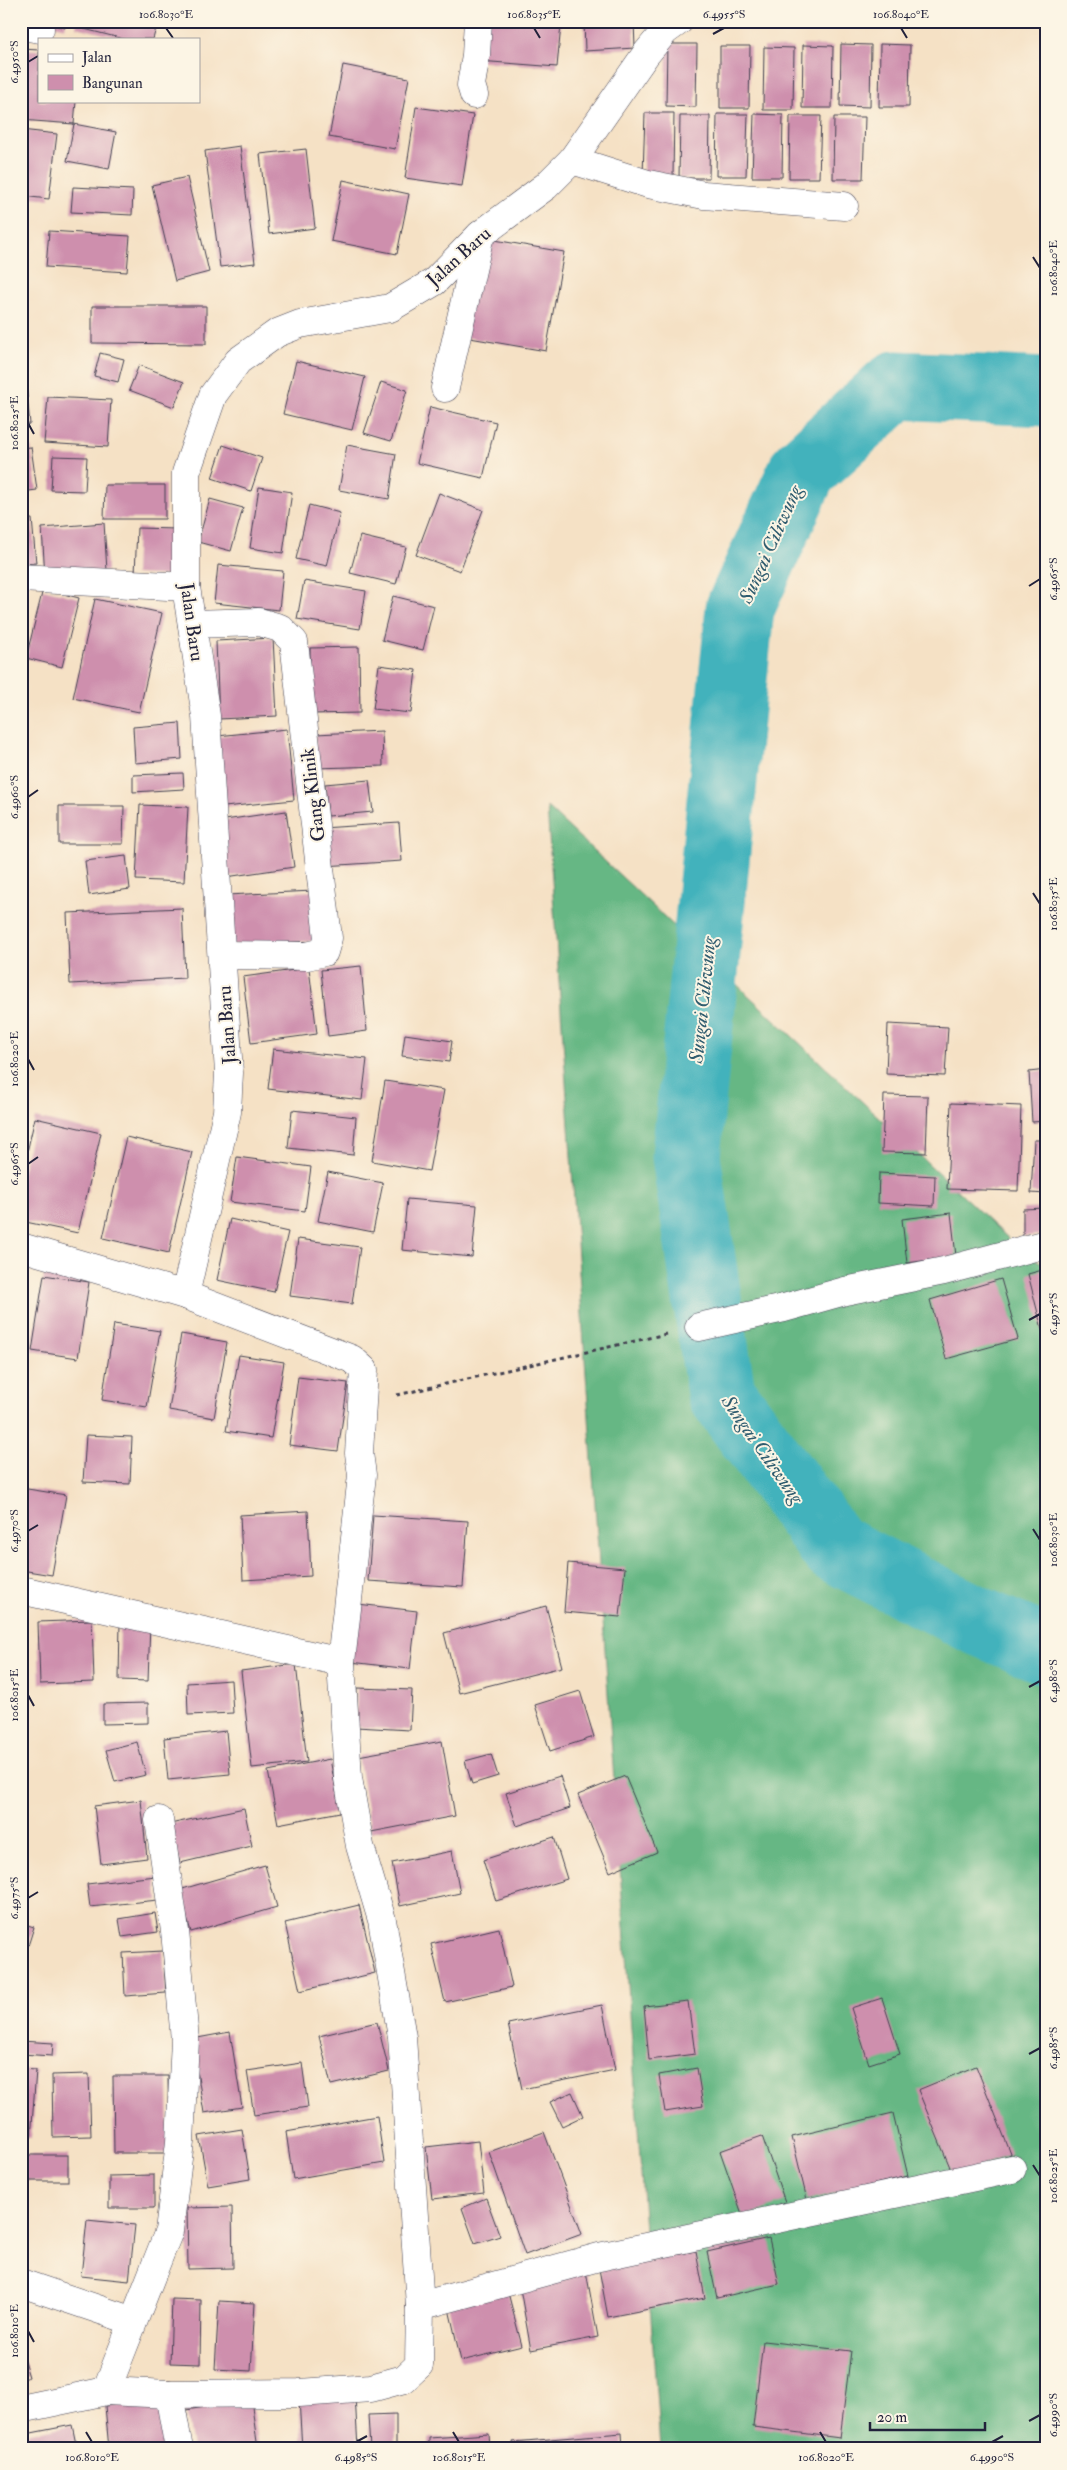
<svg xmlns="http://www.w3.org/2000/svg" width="1067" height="2470" font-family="'IM FELL Double Pica',serif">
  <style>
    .forest { fill: #66b784; stroke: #446c60 }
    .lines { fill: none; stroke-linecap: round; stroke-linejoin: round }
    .river { stroke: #42b2bc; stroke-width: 69 }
    .building { fill: #ce8fad }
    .street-casing { stroke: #423f50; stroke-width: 29 }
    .secondary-casing { stroke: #423f50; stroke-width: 29 }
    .path { stroke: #423f50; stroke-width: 3; stroke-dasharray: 4 4; stroke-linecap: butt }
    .street { stroke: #fff; stroke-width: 28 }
    .secondary { stroke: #fff; stroke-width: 28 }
    .ticks { fill: none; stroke: #22223b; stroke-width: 2 }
    .labels { text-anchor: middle; stroke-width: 4; stroke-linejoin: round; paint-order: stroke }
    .street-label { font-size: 19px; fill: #22223b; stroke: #fcf5e5 }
    .water-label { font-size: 20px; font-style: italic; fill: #2f5c6f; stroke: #fcf5e5 }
    .neatline { fill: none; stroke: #22223b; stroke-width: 2 }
    .ticks-label { font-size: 12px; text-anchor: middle; fill: #22223b }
  </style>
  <rect width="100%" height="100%" fill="#fcf5e5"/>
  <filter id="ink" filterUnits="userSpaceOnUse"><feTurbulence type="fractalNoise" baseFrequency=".02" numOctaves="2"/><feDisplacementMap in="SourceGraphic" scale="10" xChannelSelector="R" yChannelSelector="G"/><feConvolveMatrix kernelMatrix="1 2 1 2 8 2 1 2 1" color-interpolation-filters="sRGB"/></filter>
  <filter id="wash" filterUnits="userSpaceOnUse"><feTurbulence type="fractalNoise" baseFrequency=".0096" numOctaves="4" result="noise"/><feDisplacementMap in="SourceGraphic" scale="20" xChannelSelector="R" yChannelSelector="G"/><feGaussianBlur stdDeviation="1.12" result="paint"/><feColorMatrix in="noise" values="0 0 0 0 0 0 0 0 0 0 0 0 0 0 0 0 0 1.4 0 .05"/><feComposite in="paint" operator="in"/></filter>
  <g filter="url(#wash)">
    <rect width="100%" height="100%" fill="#f5e1c5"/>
    <polygon class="forest" points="547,807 1024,1253 1046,1265 1046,2449 660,2449"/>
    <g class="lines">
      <polyline class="river" points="1046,392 896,385 803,470 740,608 686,1156 721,1393 834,1548 978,1621 1046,1650"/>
    </g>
    <g id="blocks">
      <g class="building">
        <polygon points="41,21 66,21 65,28"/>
        <polygon points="78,21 158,21 153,39 124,39 76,27"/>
        <polygon points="483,21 525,21 561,25 557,67 479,61"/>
        <polygon points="584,21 634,21 635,48 585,51"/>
        <polygon points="667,44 697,44 696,107 666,106"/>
        <polygon points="841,44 871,45 870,107 840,106"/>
        <polygon points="880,44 910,45 909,107 879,107"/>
        <polygon points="803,45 833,46 832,108 802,108"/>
        <polygon points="720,46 750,46 749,108 720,108"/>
        <polygon points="764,47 794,48 793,110 763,110"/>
        <polygon points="21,49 39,50 39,101 76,101 74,124 116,132 109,169 67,161 74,124 21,120"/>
        <polygon points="343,65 409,78 395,149 329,137"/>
        <polygon points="416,107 473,115 462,186 405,178"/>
        <polygon points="645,113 674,113 673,176 643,175"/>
        <polygon points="717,114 748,114 746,176 716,176"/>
        <polygon points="754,114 783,115 782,177 752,177"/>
        <polygon points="680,116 710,116 709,178 679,178"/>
        <polygon points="790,116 821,116 819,178 789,178"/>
        <polygon points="834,117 865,117 863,179 833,179"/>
        <polygon points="21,130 57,134 49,199 21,196"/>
        <polygon points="240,146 255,263 220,267 205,151"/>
        <polygon points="306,149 315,228 269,234 260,154"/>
        <polygon points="187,177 209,272 175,281 152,185"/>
        <polygon points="343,180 409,194 397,254 331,241"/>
        <polygon points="73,187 133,190 132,215 71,212"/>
        <polygon points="49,231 130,236 127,272 46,267"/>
        <polygon points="483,238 564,252 546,351 464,337"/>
        <polygon points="92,306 206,306 206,344 92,343"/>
        <polygon points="100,353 124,359 118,382 94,376"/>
        <polygon points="296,361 365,377 352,430 283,414"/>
        <polygon points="139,365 184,382 174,407 129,390"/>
        <polygon points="381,382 407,390 391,441 364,433"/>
        <polygon points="26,385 30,424 21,425 21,386"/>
        <polygon points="48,397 111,400 108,447 44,443"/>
        <polygon points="430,407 496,422 483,478 417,463"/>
        <polygon points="223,445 262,458 251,491 212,478"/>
        <polygon points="347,445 396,454 389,499 339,490"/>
        <polygon points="31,447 37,490 21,492 21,448"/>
        <polygon points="53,456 87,457 85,491 51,490"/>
        <polygon points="105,485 165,485 165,519 104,519"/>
        <polygon points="259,487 292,492 283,553 250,548"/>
        <polygon points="439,493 483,510 460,571 416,555"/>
        <polygon points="210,499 243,508 231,551 198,542"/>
        <polygon points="309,505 340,513 327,566 296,559"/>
        <polygon points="21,519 32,519 36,563 21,564"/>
        <polygon points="104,523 107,571 45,576 42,528"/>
        <polygon points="137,528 176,529 175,576 135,574"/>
        <polygon points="360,536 406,547 396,584 350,573"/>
        <polygon points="218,565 283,571 279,610 214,603"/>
        <polygon points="304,581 366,591 360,629 297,619"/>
        <polygon points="43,589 79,598 62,667 26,658"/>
        <polygon points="393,596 434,606 423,650 382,640"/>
        <polygon points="95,599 162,613 139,712 73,698"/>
        <polygon points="273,638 277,716 219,719 216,641"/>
        <polygon points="359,647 360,713 311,714 310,648"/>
        <polygon points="379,665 416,670 411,713 373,709"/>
        <polygon points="180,723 182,759 135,763 133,727"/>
        <polygon points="287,729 294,800 224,807 217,736"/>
        <polygon points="382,731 383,766 316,768 315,734"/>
        <polygon points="183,773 184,789 133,792 133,775"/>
        <polygon points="369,780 373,812 328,816 325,784"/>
        <polygon points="140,805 188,807 184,882 136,880"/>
        <polygon points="59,806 124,806 123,844 59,844"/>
        <polygon points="286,811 294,867 226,877 218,821"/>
        <polygon points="399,823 402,861 324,866 322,828"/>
        <polygon points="126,856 130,889 89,895 85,861"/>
        <polygon points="314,891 316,941 229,945 226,895"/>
        <polygon points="182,908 185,978 70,984 67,913"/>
        <polygon points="361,966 367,1031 328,1036 321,970"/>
        <polygon points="309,968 317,1034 251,1043 243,977"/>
        <polygon points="888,1024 948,1027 945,1076 886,1074"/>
        <polygon points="405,1034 452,1041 449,1062 402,1056"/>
        <polygon points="273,1049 367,1059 362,1100 268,1089"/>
        <polygon points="1046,1070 1046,1121 1032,1122 1029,1072"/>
        <polygon points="385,1081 444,1090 429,1171 372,1161"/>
        <polygon points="884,1095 928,1096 926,1153 882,1152"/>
        <polygon points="951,1103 1021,1106 1018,1191 947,1189"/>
        <polygon points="292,1110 356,1117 353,1155 288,1148"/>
        <polygon points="35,1118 101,1133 78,1233 21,1221 21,1178"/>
        <polygon points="126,1137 192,1152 169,1253 103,1238"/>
        <polygon points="1034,1140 1046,1140 1046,1194 1031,1193"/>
        <polygon points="237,1157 311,1167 305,1211 230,1202"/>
        <polygon points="328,1172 383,1183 373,1232 318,1221"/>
        <polygon points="879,1173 935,1176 934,1206 878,1203"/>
        <polygon points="407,1199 477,1205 472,1257 402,1250"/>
        <polygon points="1046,1208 1046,1235 1023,1236 1023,1209"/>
        <polygon points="951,1213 956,1256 907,1263 902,1219"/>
        <polygon points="230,1219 288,1232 274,1292 217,1280"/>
        <polygon points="298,1239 360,1247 352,1304 290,1296"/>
        <polygon points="1046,1269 1046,1332 1043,1333 1028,1274"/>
        <polygon points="44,1275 89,1282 78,1358 32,1351"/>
        <polygon points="1001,1279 1018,1339 946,1359 930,1300"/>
        <polygon points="114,1324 160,1331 147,1407 102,1400"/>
        <polygon points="181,1334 227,1342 214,1418 169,1410"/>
        <polygon points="239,1355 284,1362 271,1438 226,1431"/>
        <polygon points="298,1377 348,1383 338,1451 289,1445"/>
        <polygon points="21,1380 27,1381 24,1419 21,1419"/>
        <polygon points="86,1435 132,1437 130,1484 83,1482"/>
        <polygon points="21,1488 66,1495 52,1575 21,1570"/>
        <polygon points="308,1511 311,1576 243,1580 240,1515"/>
        <polygon points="373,1515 468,1521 463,1587 368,1581"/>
        <polygon points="568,1563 625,1568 620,1617 564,1612"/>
        <polygon points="358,1604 417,1611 410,1669 351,1662"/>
        <polygon points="546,1606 562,1667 459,1693 444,1633"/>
        <polygon points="92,1620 94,1682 40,1684 38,1622"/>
        <polygon points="120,1621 150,1622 148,1681 119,1680"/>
        <polygon points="296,1664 307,1762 252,1768 241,1671"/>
        <polygon points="231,1680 233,1713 188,1715 187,1683"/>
        <polygon points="357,1688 412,1690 410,1730 356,1727"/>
        <polygon points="580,1691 594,1737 550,1751 535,1705"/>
        <polygon points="148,1703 148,1723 103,1724 103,1704"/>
        <polygon points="226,1731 230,1774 168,1780 164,1738"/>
        <polygon points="442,1741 455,1816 371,1832 358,1756"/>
        <polygon points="137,1742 146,1775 115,1782 106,1750"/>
        <polygon points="491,1754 498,1776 472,1784 465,1761"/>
        <polygon points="330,1759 340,1812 278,1824 268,1771"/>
        <polygon points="560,1776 570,1808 517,1826 506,1793"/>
        <polygon points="625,1776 657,1852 610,1872 578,1795"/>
        <polygon points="141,1800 147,1858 101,1864 94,1806"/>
        <polygon points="244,1808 252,1846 180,1863 170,1824"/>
        <polygon points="554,1837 567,1879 496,1901 483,1860"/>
        <polygon points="452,1851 460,1893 400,1906 392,1863"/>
        <polygon points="265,1865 277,1907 191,1932 179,1890"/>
        <polygon points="156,1876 158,1900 90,1907 87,1884"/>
        <polygon points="359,1905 375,1973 300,1991 285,1923"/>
        <polygon points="155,1913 158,1932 122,1937 119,1919"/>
        <polygon points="21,1923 34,1927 22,1965 21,1965"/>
        <polygon points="499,1928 512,1987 445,2002 431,1944"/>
        <polygon points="163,1951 166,1993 125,1996 123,1953"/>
        <polygon points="882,1998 900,2054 869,2064 851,2008"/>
        <polygon points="688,2001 695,2054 649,2060 644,2006"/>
        <polygon points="602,2005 615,2070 522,2089 508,2024"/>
        <polygon points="377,2022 389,2071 331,2085 319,2036"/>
        <polygon points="230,2032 242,2107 204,2113 192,2039"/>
        <polygon points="21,2041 53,2043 52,2056 21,2054"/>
        <polygon points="302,2063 308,2107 254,2115 247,2071"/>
        <polygon points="976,2066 1011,2154 954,2177 918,2090"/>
        <polygon points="697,2068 703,2106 665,2112 659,2075"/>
        <polygon points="21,2069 36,2070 31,2138 21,2137"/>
        <polygon points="89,2074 91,2136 53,2137 52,2075"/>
        <polygon points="113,2076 168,2076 169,2153 114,2153"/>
        <polygon points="572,2092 583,2116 562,2126 550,2102"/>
        <polygon points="893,2113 908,2176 807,2200 792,2137"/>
        <polygon points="377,2116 384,2163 293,2179 286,2132"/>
        <polygon points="242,2129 250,2179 208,2186 199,2136"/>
        <polygon points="544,2132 582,2234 525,2255 489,2152"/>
        <polygon points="762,2136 785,2202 743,2217 720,2151"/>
        <polygon points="478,2141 484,2193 432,2199 426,2147"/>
        <rect x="21" y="2155" width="47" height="26"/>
        <polygon points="154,2175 154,2208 109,2208 109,2176"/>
        <polygon points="486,2198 500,2236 475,2244 462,2208"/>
        <polygon points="232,2207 233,2268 188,2269 187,2208"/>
        <polygon points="87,2220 135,2225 129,2281 81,2276"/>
        <polygon points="769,2238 779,2284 717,2298 707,2252"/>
        <polygon points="696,2251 705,2298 608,2317 599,2269"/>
        <polygon points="586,2271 598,2337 531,2350 519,2283"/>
        <polygon points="506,2285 522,2346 461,2361 447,2300"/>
        <polygon points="172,2299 201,2300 200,2364 170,2363"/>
        <polygon points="219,2301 255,2303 251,2371 215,2369"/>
        <polygon points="763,2341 851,2351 840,2438 753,2427"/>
        <polygon points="21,2351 29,2377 21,2380"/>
        <polygon points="355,2395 358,2449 302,2449 299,2399"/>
        <polygon points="162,2400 167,2449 109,2449 105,2406"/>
        <polygon points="251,2400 258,2449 192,2449 186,2410"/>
        <polygon points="396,2414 396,2449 370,2449 368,2415"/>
        <polygon points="72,2425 77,2449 21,2449 21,2435"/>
        <polygon points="622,2433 623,2449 514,2449 513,2442"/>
        <polygon points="489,2434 490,2449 429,2449 429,2438"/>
      </g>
    </g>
  </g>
  <g filter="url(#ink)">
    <use href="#blocks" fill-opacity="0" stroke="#423f50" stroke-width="1"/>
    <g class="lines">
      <defs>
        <g id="street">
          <polyline points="21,26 40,29"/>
          <polyline points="474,95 471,85 476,55 478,21"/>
          <polyline points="572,160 648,184 704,195 844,206"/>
          <polyline points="445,388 480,235"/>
          <polyline points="21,578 186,587"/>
          <polyline points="192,624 259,622 280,628 294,642 328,938 324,952 307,956 222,955"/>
          <polyline points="699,1327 784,1308 845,1291 944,1271 1046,1244"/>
          <polyline points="21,1590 341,1662"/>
          <polyline points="21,2283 133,2321"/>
          <polyline points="420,2306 599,2257 1012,2169"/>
          <polyline points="106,2391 169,2231 180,2142 185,2040 175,1931 159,1820"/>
          <polyline points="169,2394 179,2449"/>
          <polyline points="21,2409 106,2391 169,2394 299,2393 371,2388 404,2379 419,2365 420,2306 402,2037 382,1920 360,1846 348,1778 341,1662 362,1475 359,1453 364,1370 352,1359 185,1295"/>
        </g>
        <polyline id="secondary" points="21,1247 185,1295 227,1112 229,1073 206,716 186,587 186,473 213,395 238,361 277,333 300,324 390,308 434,282 480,235 546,186 572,160 646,54 665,31 679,21"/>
      </defs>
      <use href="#street" class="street-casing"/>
      <use href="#secondary" class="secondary-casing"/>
      <polyline class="path" points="397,1395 666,1334"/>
      <use href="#street" class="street"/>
      <use href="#secondary" class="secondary"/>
    </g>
  </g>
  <path class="ticks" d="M166,28L173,38M534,28L540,38M901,28L907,38M713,34L724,28M28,62L38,56M1033,257L1040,268M28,423L34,434M1029,586L1040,579M28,797L38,790M1033,893L1040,904M28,1059L34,1070M28,1164L38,1157M1029,1320L1040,1314M1033,1529L1040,1540M28,1531L38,1525M1029,1687L1040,1681M28,1695L34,1706M28,1898L38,1892M1029,2054L1040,2048M1033,2165L1040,2176M28,2331L34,2342M1029,2421L1040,2415M86,2432L92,2442M453,2432L459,2442M820,2432L826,2442M356,2442L367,2436M992,2442L1003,2436"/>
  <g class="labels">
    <g class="street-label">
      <text transform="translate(458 256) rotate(-42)" y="7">Jalan Baru</text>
      <text transform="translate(193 622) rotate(82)" y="7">Jalan Baru</text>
      <text transform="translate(312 795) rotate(-97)" y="7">Gang Klinik</text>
      <text transform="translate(226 1025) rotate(-94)" y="7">Jalan Baru</text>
    </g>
    <g class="water-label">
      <text transform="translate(770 544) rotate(-66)" y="7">Sungai Ciliwung</text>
      <text transform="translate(702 1000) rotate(-84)" y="7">Sungai Ciliwung</text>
      <text transform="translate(763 1449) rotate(55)" y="7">Sungai Ciliwung</text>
    </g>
  </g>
  <rect width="1067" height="2470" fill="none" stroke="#fcf5e5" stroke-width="55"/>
  <rect x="38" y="38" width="162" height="65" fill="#fcf5e5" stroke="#a5a1a1"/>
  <rect x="48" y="54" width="25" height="8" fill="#ffffff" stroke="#a5a1a1"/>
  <text x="82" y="62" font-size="15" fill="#22223b">Jalan</text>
  <rect x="48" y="75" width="25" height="15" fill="#ce8fad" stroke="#a5a1a1"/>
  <text x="82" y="88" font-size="15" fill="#22223b">Bangunan</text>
  <path d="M870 2422v8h115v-8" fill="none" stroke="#22223b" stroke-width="2.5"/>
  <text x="877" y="2422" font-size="15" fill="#22223b" stroke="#fcf5e5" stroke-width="4" paint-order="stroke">20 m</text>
  <rect x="28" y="28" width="1012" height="2414" class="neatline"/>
  <g class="ticks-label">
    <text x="166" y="18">106.8030°E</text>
    <text x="534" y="18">106.8035°E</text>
    <text x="724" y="18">6.4955°S</text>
    <text x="901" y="18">106.8040°E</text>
    <text transform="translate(14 62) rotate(-90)" y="4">6.4950°S</text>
    <text transform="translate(1053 268) rotate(-90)" y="4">106.8040°E</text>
    <text transform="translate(14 423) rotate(-90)" y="4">106.8025°E</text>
    <text transform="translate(1053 579) rotate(-90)" y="4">6.4965°S</text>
    <text transform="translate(14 797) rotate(-90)" y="4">6.4960°S</text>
    <text transform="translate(1053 904) rotate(-90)" y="4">106.8035°E</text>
    <text transform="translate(14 1059) rotate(-90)" y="4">106.8020°E</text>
    <text transform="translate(14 1164) rotate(-90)" y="4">6.4965°S</text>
    <text transform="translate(1053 1314) rotate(-90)" y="4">6.4975°S</text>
    <text transform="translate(14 1531) rotate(-90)" y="4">6.4970°S</text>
    <text transform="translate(1053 1540) rotate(-90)" y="4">106.8030°E</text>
    <text transform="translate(1053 1681) rotate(-90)" y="4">6.4980°S</text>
    <text transform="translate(14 1695) rotate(-90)" y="4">106.8015°E</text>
    <text transform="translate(14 1898) rotate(-90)" y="4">6.4975°S</text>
    <text transform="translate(1053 2048) rotate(-90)" y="4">6.4985°S</text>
    <text transform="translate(1053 2176) rotate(-90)" y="4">106.8025°E</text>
    <text transform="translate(14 2331) rotate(-90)" y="4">106.8010°E</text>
    <text transform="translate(1053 2415) rotate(-90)" y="4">6.4990°S</text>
    <text x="92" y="2461">106.8010°E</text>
    <text x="356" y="2461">6.4985°S</text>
    <text x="459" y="2461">106.8015°E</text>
    <text x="826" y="2461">106.8020°E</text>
    <text x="992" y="2461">6.4990°S</text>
  </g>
</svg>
